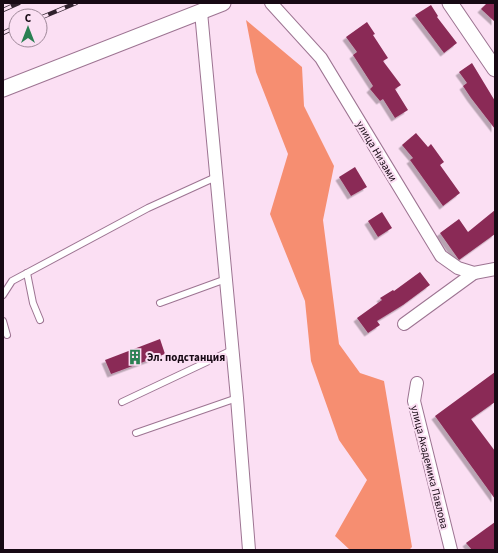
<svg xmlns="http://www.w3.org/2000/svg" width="498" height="553" font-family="'Source Sans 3',sans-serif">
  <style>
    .forest { fill: #f68e71 }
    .building { fill: #8a2c56; filter: url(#shadow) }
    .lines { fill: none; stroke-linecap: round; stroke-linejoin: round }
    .service-casing { stroke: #9d7492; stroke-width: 8 }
    .minor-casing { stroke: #9d7492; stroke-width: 14 }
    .tertiary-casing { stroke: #9d7492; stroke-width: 17 }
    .service { stroke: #fff; stroke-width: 6 }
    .minor { stroke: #fff; stroke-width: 12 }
    .tertiary { stroke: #fff; stroke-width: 15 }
    .rail-casing { stroke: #30212d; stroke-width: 4.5 }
    .rail { stroke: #fbdff3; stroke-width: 3; stroke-dasharray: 9; stroke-linecap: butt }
    .labels { text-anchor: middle; stroke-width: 4; stroke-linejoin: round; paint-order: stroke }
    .street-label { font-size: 11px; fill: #170914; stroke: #fbdff3 }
    .poi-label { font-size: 11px; font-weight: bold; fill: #170914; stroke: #fbdff3; text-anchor: start }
  </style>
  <defs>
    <filter id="shadow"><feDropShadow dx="-3.5" dy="3.5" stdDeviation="0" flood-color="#0004"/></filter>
  </defs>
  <rect width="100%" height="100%" fill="#fbdff3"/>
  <polygon class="forest" points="246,20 302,67 304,106 334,166 323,220 339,344 360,373 384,381 412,547 409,550 350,550 335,536 367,480 339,440 311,361 305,301 270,214 288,154 256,72"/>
  <g class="building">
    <polygon points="487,3 495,3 495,22 481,9"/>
    <polygon points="431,5 438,16 437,17 457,43 444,53 415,15"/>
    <polygon points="367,22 375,34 373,35 388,58 383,61 401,85 395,89 408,110 395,118 383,99 380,101 370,89 373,86 353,55 357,52 346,37"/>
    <polygon points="472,63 495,101 495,129 471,98 463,86 467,83 459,72"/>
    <polygon points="416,133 428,147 431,144 444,162 440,165 460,193 443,206 410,160 413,158 402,145"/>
    <polygon points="355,167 367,187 351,196 339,177"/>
    <polygon points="495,210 495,234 459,260 440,233 459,219 468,232"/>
    <polygon points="382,212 392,228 378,237 368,221"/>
    <polygon points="420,272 430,285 403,305 377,321 380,325 368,333 357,318 382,300 380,298 393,290 394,291"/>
    <polygon points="160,339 165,354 111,374 105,360"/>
    <polygon points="495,372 495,402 471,419 495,451 495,499 435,416"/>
    <polygon points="495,522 495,550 472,550 466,543"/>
  </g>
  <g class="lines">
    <defs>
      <g id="service">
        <polyline points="27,273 33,303 40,320"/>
        <polyline points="3,295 12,281 148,208 216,177"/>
        <polyline points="160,303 226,279"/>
        <polyline points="3,321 7,335"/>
        <polyline points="122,402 232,350"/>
        <polyline points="136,433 237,398"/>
      </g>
      <g id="minor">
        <polyline points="271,3 321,58 441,256 458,268 474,273 495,269"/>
        <polyline points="201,12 237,398 249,550"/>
        <polyline points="404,324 474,273"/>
        <polyline points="417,383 414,401 451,550"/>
      </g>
      <g id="tertiary">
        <polyline points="450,3 495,69"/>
        <polyline points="3,89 223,3"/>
      </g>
    </defs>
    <use href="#service" class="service-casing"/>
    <use href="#minor" class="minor-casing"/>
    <use href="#tertiary" class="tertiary-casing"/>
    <use href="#service" class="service"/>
    <use href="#minor" class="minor"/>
    <use href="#tertiary" class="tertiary"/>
    <defs>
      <g id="rail">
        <polyline points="3,10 19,3"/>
        <polyline points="40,18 76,3"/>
        <polyline points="3,33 16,27"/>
      </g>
    </defs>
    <use href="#rail" class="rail-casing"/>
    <use href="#rail" class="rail"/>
  </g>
  <defs>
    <symbol id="building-bare" viewBox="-9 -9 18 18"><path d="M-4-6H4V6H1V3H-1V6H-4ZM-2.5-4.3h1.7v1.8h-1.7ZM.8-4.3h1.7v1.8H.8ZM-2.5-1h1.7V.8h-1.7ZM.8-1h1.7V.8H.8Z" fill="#2b8053" stroke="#fbdff3" stroke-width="2.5" paint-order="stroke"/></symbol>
  </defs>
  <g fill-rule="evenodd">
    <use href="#building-bare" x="124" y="346" width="22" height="22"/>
  </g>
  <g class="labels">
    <g class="street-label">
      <text transform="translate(377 151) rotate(59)" y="4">улица Низами</text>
      <text transform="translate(430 467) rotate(76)" y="4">улица Академика Павлова</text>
    </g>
    <g class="poi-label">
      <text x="147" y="361">Эл. подстанция</text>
    </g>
  </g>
  <rect width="498" height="553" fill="none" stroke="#170914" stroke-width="8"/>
  <g transform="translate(28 28)"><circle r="19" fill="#fbdff3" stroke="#a0899a"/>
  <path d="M0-3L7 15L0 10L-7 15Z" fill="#2b8053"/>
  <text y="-6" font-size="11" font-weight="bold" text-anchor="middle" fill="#170914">С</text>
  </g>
</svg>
